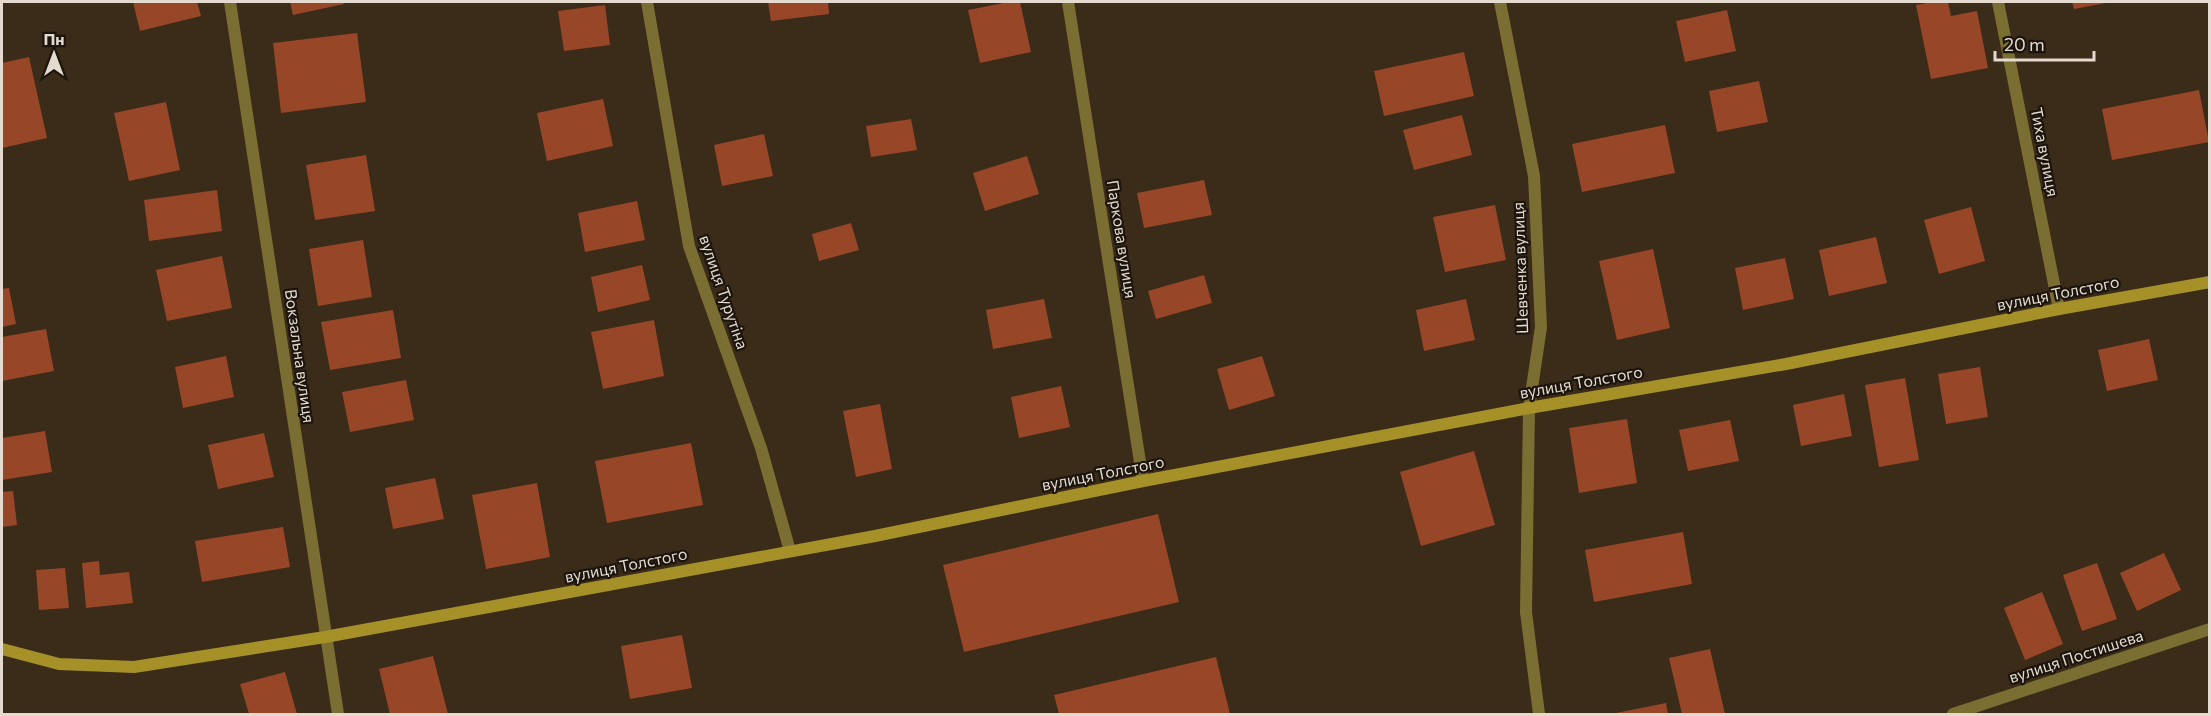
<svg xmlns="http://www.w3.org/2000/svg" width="2211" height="716" font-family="Commissioner,sans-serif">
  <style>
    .building { fill: #984628 }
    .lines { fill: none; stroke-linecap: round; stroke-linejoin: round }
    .street { stroke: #7b6e33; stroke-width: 12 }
    .secondary { stroke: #a69129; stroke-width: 12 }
    .labels { text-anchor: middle; stroke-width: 4.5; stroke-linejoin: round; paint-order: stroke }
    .street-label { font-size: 16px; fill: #e4dacf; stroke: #1c150d }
  </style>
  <rect width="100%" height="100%" fill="#3b2b19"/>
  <g class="building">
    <polygon points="133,2 197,2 201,16 140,31"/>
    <polygon points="290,2 343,2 344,4 293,15"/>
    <polygon points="768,2 828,2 829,14 771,21"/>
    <polygon points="1009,2 1020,2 1031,52 980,63 968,10"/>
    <polygon points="1932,2 1948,2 1951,16 1977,11 1988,68 1931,79 1916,5"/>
    <polygon points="2072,2 2106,2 2106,3 2074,9"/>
    <polygon points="605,5 610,45 564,51 558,11"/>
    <polygon points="1727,10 1736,51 1685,62 1676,21"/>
    <polygon points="357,33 366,102 281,113 273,43"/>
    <polygon points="1464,52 1474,96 1384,116 1374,71"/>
    <polygon points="29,57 47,138 2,148 2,63"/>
    <polygon points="1759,81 1768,122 1717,132 1709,91"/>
    <polygon points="2199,90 2209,142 2112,160 2102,109"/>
    <polygon points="603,99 613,146 547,161 537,113"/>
    <polygon points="166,102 180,170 129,181 114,113"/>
    <polygon points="1462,115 1472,155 1414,170 1403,130"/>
    <polygon points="911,119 917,150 871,157 866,126"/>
    <polygon points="1665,125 1675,173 1582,192 1572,144"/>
    <polygon points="764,134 773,176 722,186 714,145"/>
    <polygon points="366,155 375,211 315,220 306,165"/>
    <polygon points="1027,156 1039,194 985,211 973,173"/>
    <polygon points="1204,180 1212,215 1144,228 1137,193"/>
    <polygon points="217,190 222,231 149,241 144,200"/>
    <polygon points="637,201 645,240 585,252 578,213"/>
    <polygon points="1495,205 1506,260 1445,272 1433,217"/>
    <polygon points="1971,207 1985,261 1939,274 1924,220"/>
    <polygon points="851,223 859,250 819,261 812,234"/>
    <polygon points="1876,237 1887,283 1829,296 1819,250"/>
    <polygon points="363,240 372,297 318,306 309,249"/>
    <polygon points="1653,249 1670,328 1617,340 1599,261"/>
    <polygon points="222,256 232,308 167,321 156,270"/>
    <polygon points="1785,258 1794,299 1743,310 1735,268"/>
    <polygon points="642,265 650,300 598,312 591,277"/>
    <polygon points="1204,275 1212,303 1156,319 1148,291"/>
    <polygon points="9,288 16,324 2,327 2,289"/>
    <polygon points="1044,299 1052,338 993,349 986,310"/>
    <polygon points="1466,299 1475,340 1424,351 1416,310"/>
    <polygon points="393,310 401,358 330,370 321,322"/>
    <polygon points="654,320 664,376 603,389 591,332"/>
    <polygon points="46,329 54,371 2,381 2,337"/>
    <polygon points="2149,339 2158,380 2107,391 2098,350"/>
    <polygon points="226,356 234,397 183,408 175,367"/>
    <polygon points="1262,356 1275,396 1229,410 1217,369"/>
    <polygon points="1980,367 1988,417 1946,424 1938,374"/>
    <polygon points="1905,378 1919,460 1879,467 1865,385"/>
    <polygon points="406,380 414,420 350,432 342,392"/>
    <polygon points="1061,386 1070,427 1019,438 1011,397"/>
    <polygon points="1844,394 1852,436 1801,446 1793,405"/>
    <polygon points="880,404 892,469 856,477 843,411"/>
    <polygon points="1627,419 1637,483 1579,493 1569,428"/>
    <polygon points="1730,420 1739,461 1688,471 1679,430"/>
    <polygon points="45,431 52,472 2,480 2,438"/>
    <polygon points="264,433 274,477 218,489 208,445"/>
    <polygon points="691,443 703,505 607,523 595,461"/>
    <polygon points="1474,451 1495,525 1421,546 1400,472"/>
    <polygon points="435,478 444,519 393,529 385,488"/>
    <polygon points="537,483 550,557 486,569 472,495"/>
    <polygon points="13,491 17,525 2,527 2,492"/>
    <polygon points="1158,514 1179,602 964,652 943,565"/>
    <polygon points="283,527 290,567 202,582 195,541"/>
    <polygon points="1683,532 1692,584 1594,602 1585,550"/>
    <polygon points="2164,553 2181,590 2137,611 2120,573"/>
    <polygon points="99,561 100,575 129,572 133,603 86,608 82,563"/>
    <polygon points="2097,563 2117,619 2082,631 2063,575"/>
    <polygon points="65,568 69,608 39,610 36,570"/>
    <polygon points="2042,592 2063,644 2025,660 2004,608"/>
    <polygon points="682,635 692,688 630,699 621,646"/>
    <polygon points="1710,649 1725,714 1682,714 1669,658"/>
    <polygon points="433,656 448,714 390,714 379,669"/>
    <polygon points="1216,657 1230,714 1059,714 1054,695"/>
    <polygon points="285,672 297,714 249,714 240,684"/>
    <polygon points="1666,703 1668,714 1616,714 1616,713"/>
  </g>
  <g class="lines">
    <g class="street">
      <polyline points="230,2 338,714"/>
      <polyline points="647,2 689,246 761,448 790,551"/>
      <polyline points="1068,2 1143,481"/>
      <polyline points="1500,2 1534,176 1541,327 1529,408 1526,612 1539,714"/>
      <polyline points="1998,2 2059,309"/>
      <polyline points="1953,714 2210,629"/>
    </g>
    <polyline class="secondary" points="2,649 59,664 134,667 325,637 875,536 1143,481 1529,408 1786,364 2059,309 2210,282"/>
  </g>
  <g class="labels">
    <g class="street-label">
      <text transform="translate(2045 152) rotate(79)" y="6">Тиха вулиця</text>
      <text transform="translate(1122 239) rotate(81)" y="6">Паркова вулиця</text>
      <text transform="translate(1520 268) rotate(-92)" y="6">Шевченка вулиця</text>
      <text transform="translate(724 292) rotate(71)" y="6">вулиця Турутіна</text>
      <text transform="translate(2058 293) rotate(-11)" y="6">вулиця Толстого</text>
      <text transform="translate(300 356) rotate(82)" y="6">Вокзальна вулиця</text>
      <text transform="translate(1581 382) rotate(-10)" y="6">вулиця Толстого</text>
      <text transform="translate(1103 473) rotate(-11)" y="6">вулиця Толстого</text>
      <text transform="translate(626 565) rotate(-11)" y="6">вулиця Толстого</text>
      <text transform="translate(2076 656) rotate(-18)" y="6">вулиця Постишева</text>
    </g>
  </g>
  <rect width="2211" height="716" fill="none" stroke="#e4dacf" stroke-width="6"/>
  <g transform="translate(54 54)" stroke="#1c150d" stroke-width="4.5" paint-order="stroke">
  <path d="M0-4.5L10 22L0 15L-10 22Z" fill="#e4dacf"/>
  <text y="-9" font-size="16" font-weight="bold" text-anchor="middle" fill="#e4dacf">Пн</text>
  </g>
  <path d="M1995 51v9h99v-9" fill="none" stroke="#e4dacf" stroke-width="3"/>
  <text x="2004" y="51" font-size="18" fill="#e4dacf" stroke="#1c150d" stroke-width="4.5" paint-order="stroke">20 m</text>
</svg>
